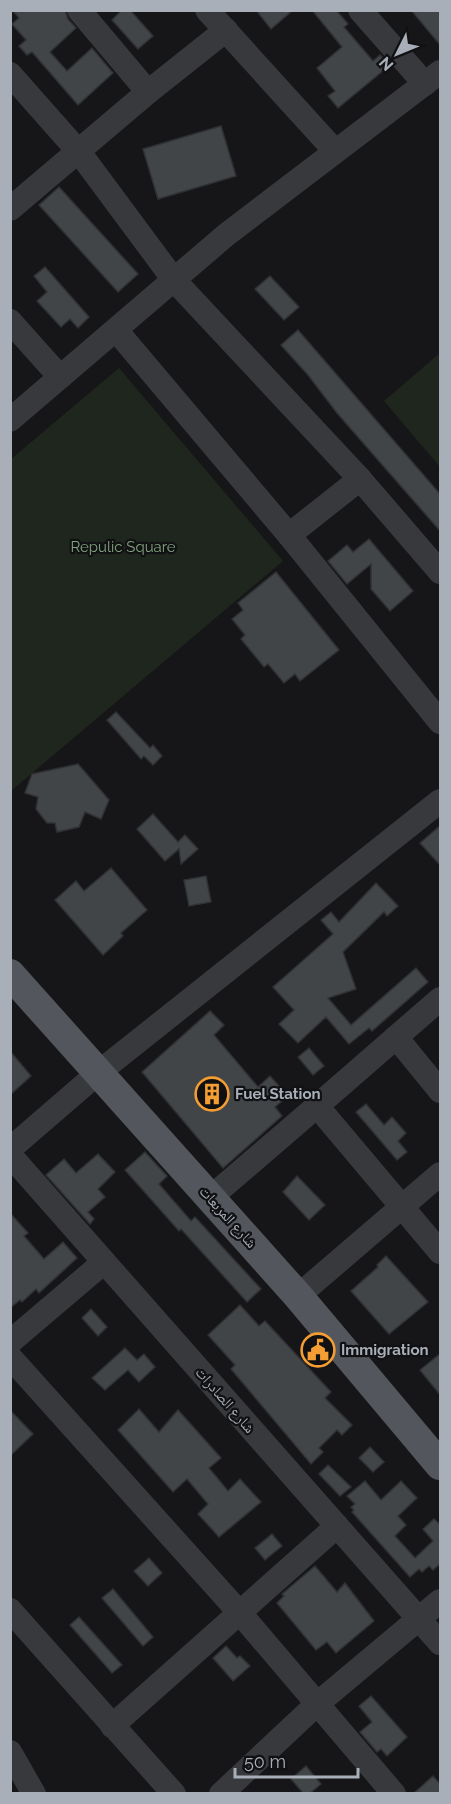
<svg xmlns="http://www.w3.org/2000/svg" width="451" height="1804" font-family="Raleway,'Noto Naskh Arabic',sans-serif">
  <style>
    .green { fill: #1e261e }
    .building { fill: #424548; stroke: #303134; stroke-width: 1.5 }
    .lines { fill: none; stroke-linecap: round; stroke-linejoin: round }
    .minor { stroke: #37393d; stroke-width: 24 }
    .major { stroke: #53565c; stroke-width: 30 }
    .labels { text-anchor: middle; stroke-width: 4.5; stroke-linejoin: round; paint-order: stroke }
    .park-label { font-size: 15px; fill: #81a37f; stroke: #111113 }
    .poi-label { font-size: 15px; font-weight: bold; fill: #a8afb8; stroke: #111113; text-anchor: start }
    .street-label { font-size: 15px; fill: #a8afb8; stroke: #111113 }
  </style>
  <rect width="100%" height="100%" fill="#161618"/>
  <g class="green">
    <polygon points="440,353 440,467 384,401"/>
    <polygon points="119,368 283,561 11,791 11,459"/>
  </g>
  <g class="building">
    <polygon points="12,10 65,10 68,19 76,28 50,52 67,71 92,48 113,73 78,105 32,52 27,55 19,46 26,40 12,24 19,18"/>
    <polygon points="122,10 130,10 153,36 138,49 112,20"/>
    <polygon points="256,10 293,10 271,29"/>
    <polygon points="312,10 336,10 348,24 344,27 373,61 380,55 390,65 338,108 328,96 335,91 317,68 342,47"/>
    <polygon points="411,10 441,10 441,46"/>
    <polygon points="221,126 236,176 158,199 143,149"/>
    <polygon points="59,187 138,274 118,292 39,205"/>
    <polygon points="45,267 89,317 78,328 70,319 61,327 37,301 47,292 34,276"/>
    <polygon points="270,276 299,307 284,320 255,289"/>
    <polygon points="298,330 440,494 441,532 337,413 308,375 281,345"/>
    <polygon points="369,539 413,591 390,611 371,589 371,564 347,584 328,561 347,545 353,552"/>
    <polygon points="276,572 339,650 300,681 295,674 284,683 268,664 264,667 241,639 245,635 232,619 243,610 238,603"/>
    <polygon points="116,712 150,748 153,745 162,756 153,765 144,756 141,759 107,720"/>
    <polygon points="78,764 109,800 101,819 85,812 79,827 57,832 55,823 47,823 36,809 38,797 25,793 32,774"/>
    <polygon points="153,814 178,842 185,835 198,849 181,864 179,849 165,861 137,829"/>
    <polygon points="441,825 441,866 420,843"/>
    <polygon points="111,868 147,910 121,933 123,936 103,955 55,900 76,881 84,891"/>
    <polygon points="206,876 211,902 189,906 184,880"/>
    <polygon points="376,883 398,906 387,916 384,912 343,952 356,989 328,998 351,1025 416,968 428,982 372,1031 369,1028 349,1044 326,1017 298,1043 279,1024 294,1010 273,987 333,934 321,920 331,912 339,922"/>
    <polygon points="210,1011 224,1025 214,1035 258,1087 270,1076 288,1096 275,1107 282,1116 223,1168 142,1072"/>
    <polygon points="309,1048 324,1066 313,1075 298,1057"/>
    <polygon points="10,1051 31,1076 10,1095"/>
    <polygon points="366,1104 384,1125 392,1117 406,1133 398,1141 407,1152 397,1160 356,1112"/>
    <polygon points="145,1152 167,1176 159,1184 191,1221 195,1217 261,1289 247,1302 181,1229 179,1231 125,1170"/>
    <polygon points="98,1154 115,1172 98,1189 105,1197 88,1212 94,1219 90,1224 46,1175 64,1159 76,1173"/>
    <polygon points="297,1176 325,1205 309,1220 283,1192"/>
    <polygon points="10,1213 28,1233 24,1236 44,1259 63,1242 77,1258 39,1293 36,1289 22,1302 20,1300 10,1308"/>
    <polygon points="386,1256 428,1302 389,1334 351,1291 378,1267 377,1265"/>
    <polygon points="240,1305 259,1326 265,1321 331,1392 325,1398 352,1425 342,1435 337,1430 319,1448 323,1452 311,1464 231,1369 235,1365 208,1335"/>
    <polygon points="91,1309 107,1327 98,1336 82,1318"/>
    <polygon points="125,1348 137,1360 144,1354 155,1367 139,1382 128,1370 105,1390 92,1378"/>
    <polygon points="441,1353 441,1396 420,1370"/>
    <polygon points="139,1409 159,1432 178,1410 221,1458 209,1468 228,1491 240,1479 261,1502 219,1537 198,1514 208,1504 187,1479 173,1492 118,1430"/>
    <polygon points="10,1410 33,1434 10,1456"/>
    <polygon points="370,1447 384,1462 373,1472 359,1458"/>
    <polygon points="328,1465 351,1487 340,1496 319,1474"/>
    <polygon points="365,1481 381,1500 401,1481 417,1498 398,1516 406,1525 395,1536 415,1558 433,1541 423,1529 434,1519 441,1525 441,1563 433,1570 429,1566 422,1572 419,1569 410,1577 352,1512 354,1510 351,1507 355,1504 347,1496"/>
    <polygon points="272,1534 282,1546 265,1560 255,1548"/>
    <polygon points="149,1558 162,1573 148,1586 134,1571"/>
    <polygon points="315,1566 337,1592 345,1583 374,1621 336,1653 327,1642 316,1650 277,1603 284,1596 282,1594"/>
    <polygon points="113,1589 153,1637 143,1646 102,1598"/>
    <polygon points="79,1617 122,1665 112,1673 70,1625"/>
    <polygon points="226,1646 237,1658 240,1656 250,1666 233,1681 213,1658"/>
    <polygon points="371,1696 407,1737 387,1756 381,1749 377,1752 360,1732 372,1722 359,1706"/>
    <polygon points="306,1766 321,1784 309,1794 304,1794 291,1779"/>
    <polygon points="433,1776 441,1785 441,1794 413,1794"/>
  </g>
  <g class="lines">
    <g class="minor">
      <polyline points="79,10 148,92"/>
      <polyline points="207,10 335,151"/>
      <polyline points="360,10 425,84"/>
      <polyline points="10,74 79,152 174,280 360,479 440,572"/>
      <polyline points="10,209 148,92 226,30"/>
      <polyline points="10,321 60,377"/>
      <polyline points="116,330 289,535 440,722"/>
      <polyline points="10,420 226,235 440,72"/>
      <polyline points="289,535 360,479"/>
      <polyline points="440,999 317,1106 440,1252"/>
      <polyline points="396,1037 440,1091"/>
      <polyline points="10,1149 98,1073 440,801"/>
      <polyline points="10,1155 440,1643"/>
      <polyline points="211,1197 317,1106"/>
      <polyline points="298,1296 440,1174"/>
      <polyline points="10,1342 104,1262"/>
      <polyline points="10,1357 239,1612 394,1794"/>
      <polyline points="10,1610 174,1794"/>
      <polyline points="112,1726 337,1526"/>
      <polyline points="10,1752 34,1794"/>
      <polyline points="221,1794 317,1704 440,1601"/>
    </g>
    <polyline class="major" points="10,974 298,1296 440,1465"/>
  </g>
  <defs>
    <symbol id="building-ring" viewBox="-11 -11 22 22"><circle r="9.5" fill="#111113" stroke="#f39d33" stroke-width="1.5"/><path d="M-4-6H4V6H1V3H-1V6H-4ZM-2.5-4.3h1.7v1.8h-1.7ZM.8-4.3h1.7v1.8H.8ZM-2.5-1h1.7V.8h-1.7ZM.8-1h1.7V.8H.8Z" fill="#f39d33"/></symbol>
    <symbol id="civic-ring" viewBox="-11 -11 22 22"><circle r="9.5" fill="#111113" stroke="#f39d33" stroke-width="1.5"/><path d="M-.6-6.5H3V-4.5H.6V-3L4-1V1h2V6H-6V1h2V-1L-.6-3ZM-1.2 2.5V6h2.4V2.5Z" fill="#f39d33"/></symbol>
  </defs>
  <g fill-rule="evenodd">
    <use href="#building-ring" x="193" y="1075" width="38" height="38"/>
    <use href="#civic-ring" x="299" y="1331" width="38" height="38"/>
  </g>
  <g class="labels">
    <g class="park-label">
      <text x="123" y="552">Repulic Square</text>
    </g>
    <g class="poi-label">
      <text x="235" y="1099">Fuel Station</text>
      <text x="341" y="1355">Immigration</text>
    </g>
    <g class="street-label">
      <text transform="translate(228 1217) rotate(48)" y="5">شارع المربعات</text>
      <text transform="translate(225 1400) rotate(49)" y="5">شارع الصادرات</text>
    </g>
  </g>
  <rect width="451" height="1804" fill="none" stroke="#a8afb8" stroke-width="24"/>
  <g transform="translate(397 54) rotate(227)" stroke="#111113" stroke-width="4.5" paint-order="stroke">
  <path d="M0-4.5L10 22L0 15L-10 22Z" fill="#a8afb8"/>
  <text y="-9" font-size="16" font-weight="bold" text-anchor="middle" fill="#a8afb8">N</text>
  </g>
  <path d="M235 1768v9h123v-9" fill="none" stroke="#a8afb8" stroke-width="3"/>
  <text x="244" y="1768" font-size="18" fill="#a8afb8" stroke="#111113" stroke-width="4.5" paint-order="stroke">50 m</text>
</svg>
